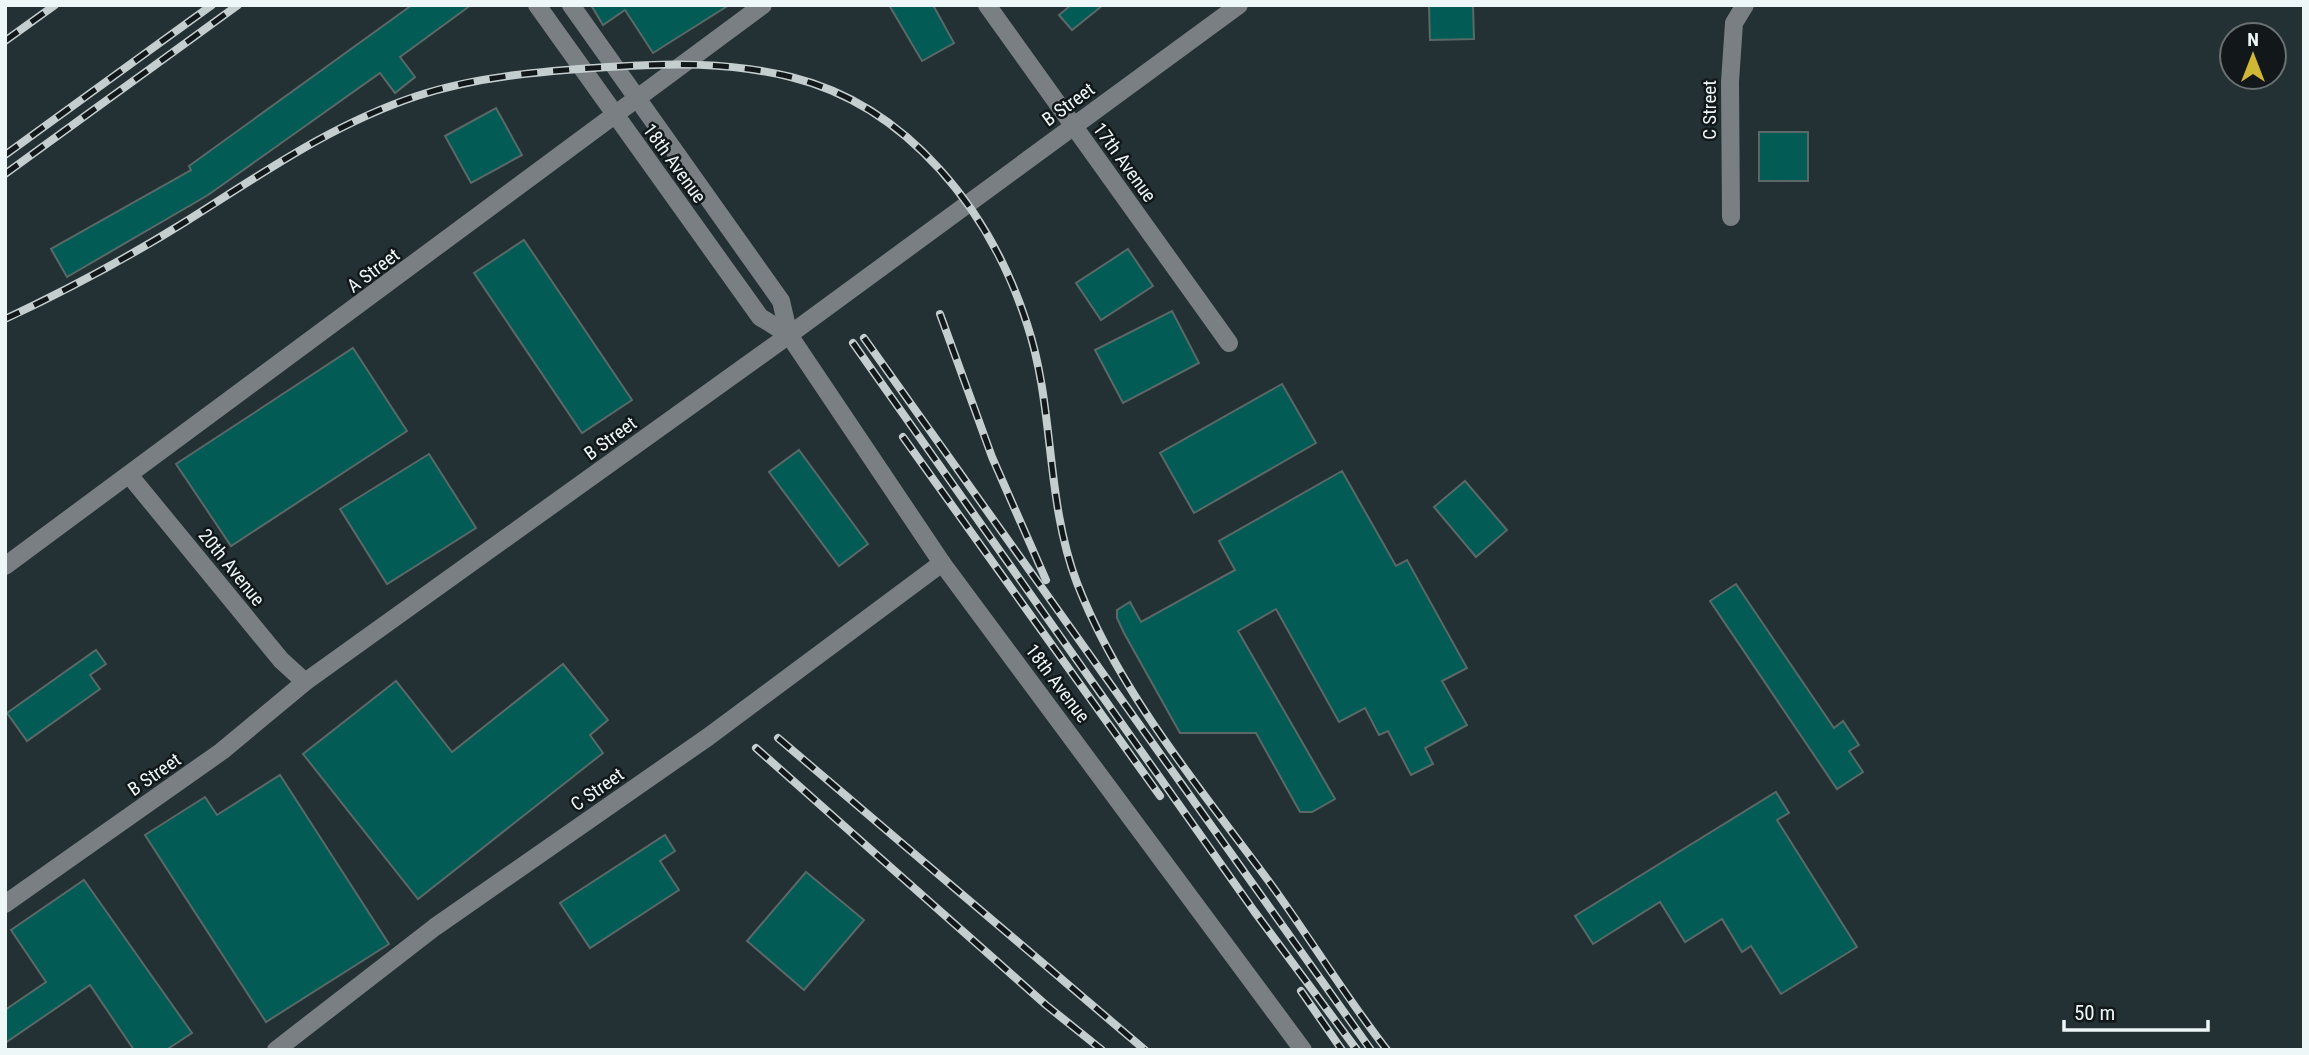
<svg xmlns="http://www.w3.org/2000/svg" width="2309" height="1055" font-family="'Roboto Condensed',sans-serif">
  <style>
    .building { fill: #035b55; stroke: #596967; stroke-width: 2 }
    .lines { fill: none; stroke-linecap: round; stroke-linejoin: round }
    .minor { stroke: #797f82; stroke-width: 18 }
    .rail-casing { stroke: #c4cecf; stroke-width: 8 }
    .rail { stroke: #121819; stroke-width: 5; stroke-dasharray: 16; stroke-linecap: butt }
    .labels { text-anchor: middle; stroke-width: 5; stroke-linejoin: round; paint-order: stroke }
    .street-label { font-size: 19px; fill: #eef7f8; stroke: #121819 }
  </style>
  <rect width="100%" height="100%" fill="#243134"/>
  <g class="building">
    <polygon points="412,5 471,5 400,57 415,77 395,93 380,73 208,195 67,277 51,249 191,170 189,166"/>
    <polygon points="591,5 729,5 653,53 625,10 603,25"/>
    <polygon points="889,5 933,5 954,43 922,61"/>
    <polygon points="1071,5 1103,5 1072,30 1059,15"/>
    <polygon points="1429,5 1473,5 1474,39 1430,40"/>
    <polygon points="496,108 522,155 471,183 445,136"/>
    <rect x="1759" y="132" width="49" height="49"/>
    <polygon points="524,240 632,400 582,433 474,273"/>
    <polygon points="1128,249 1153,286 1101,320 1076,283"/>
    <polygon points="1172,311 1199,363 1123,403 1095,350"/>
    <polygon points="353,348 407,431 231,546 176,464"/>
    <polygon points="1282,384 1316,443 1194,513 1160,453"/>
    <polygon points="799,450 868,544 839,566 769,472"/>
    <polygon points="429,454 476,528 387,584 340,509"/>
    <polygon points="1342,471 1396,566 1407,560 1467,668 1442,681 1467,725 1425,748 1433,764 1411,775 1388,731 1379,735 1365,708 1339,722 1276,609 1238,631 1335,799 1312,812 1300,812 1256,733 1180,733 1124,633 1117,618 1117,610 1130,602 1141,622 1235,570 1219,541"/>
    <polygon points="1465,481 1507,530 1476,557 1434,507"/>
    <polygon points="1736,584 1834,728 1843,721 1859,745 1849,751 1863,772 1837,789 1710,601"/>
    <polygon points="96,650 106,664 90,675 100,689 27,741 7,713"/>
    <polygon points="563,664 608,720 590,735 603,753 418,899 303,754 396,681 452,752"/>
    <polygon points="280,775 389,944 266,1022 145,835 205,797 217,815"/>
    <polygon points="1776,792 1789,813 1777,820 1857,947 1781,994 1751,946 1742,952 1722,919 1685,942 1660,902 1593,944 1575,916"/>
    <polygon points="665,835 675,851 660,861 679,890 590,948 560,903"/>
    <polygon points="806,872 864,920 804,990 747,941"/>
    <polygon points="84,880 192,1033 166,1050 134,1050 90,985 5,1043 5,1010 46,982 11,930"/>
  </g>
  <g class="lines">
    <g class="minor">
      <polyline points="537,5 760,317 789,335"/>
      <polyline points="571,5 781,301 789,335 942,563 1303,1050"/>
      <polyline points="987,5 1229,343"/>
      <polyline points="1731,217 1730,82 1734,23 1745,5"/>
      <polyline points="130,476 281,660 305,682"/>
      <polyline points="5,566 763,5"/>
      <polyline points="5,904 222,751 305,682 789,335 1239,5"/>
      <polyline points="276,1050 435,927 708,737 942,563"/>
    </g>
    <defs>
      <g id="rail">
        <polyline points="5,41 55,5"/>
        <polyline points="5,155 212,5"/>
        <polyline points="5,174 238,5"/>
        <polyline points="940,314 992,457 1046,580"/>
        <path d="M5,319C67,290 127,258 185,222C260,175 332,124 417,96C478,76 545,71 608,67C670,63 730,62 791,77C909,106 991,212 1027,324C1055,408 1045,499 1077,583C1120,694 1201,789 1270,883C1310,938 1345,996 1387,1050"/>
        <polyline points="864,338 1371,1050"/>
        <polyline points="853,343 1254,911 1357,1050"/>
        <polyline points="903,437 1160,796"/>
        <polyline points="778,738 1145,1050"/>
        <polyline points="756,748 1046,1005 1102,1050"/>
        <polyline points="1301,991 1342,1050"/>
      </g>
    </defs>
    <use href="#rail" class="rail-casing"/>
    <use href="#rail" class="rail"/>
  </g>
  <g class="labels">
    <g class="street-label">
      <text transform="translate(1068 104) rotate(-36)" y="7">B Street</text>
      <text transform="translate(1709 110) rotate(-90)" y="7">C Street</text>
      <text transform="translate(1125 162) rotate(54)" y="7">17th Avenue</text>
      <text transform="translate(675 163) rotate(54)" y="7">18th Avenue</text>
      <text transform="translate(373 270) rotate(-37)" y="7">A Street</text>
      <text transform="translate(610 438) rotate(-36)" y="7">B Street</text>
      <text transform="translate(232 567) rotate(51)" y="7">20th Avenue</text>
      <text transform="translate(1058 683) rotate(53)" y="7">18th Avenue</text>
      <text transform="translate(154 774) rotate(-35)" y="7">B Street</text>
      <text transform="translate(597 789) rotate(-35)" y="7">C Street</text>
    </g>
  </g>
  <rect width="2309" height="1055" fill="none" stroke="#eef7f8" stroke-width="14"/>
  <g transform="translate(2253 56)"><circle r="33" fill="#121819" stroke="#6a7172" stroke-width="2"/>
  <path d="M0-5L12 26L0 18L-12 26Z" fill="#d1b736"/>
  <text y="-10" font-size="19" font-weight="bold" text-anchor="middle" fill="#eef7f8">N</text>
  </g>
  <path d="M2064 1020v10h144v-10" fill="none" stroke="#eef7f8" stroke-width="3.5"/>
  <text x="2074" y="1020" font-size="21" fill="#eef7f8" stroke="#121819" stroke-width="5" paint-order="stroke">50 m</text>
</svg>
